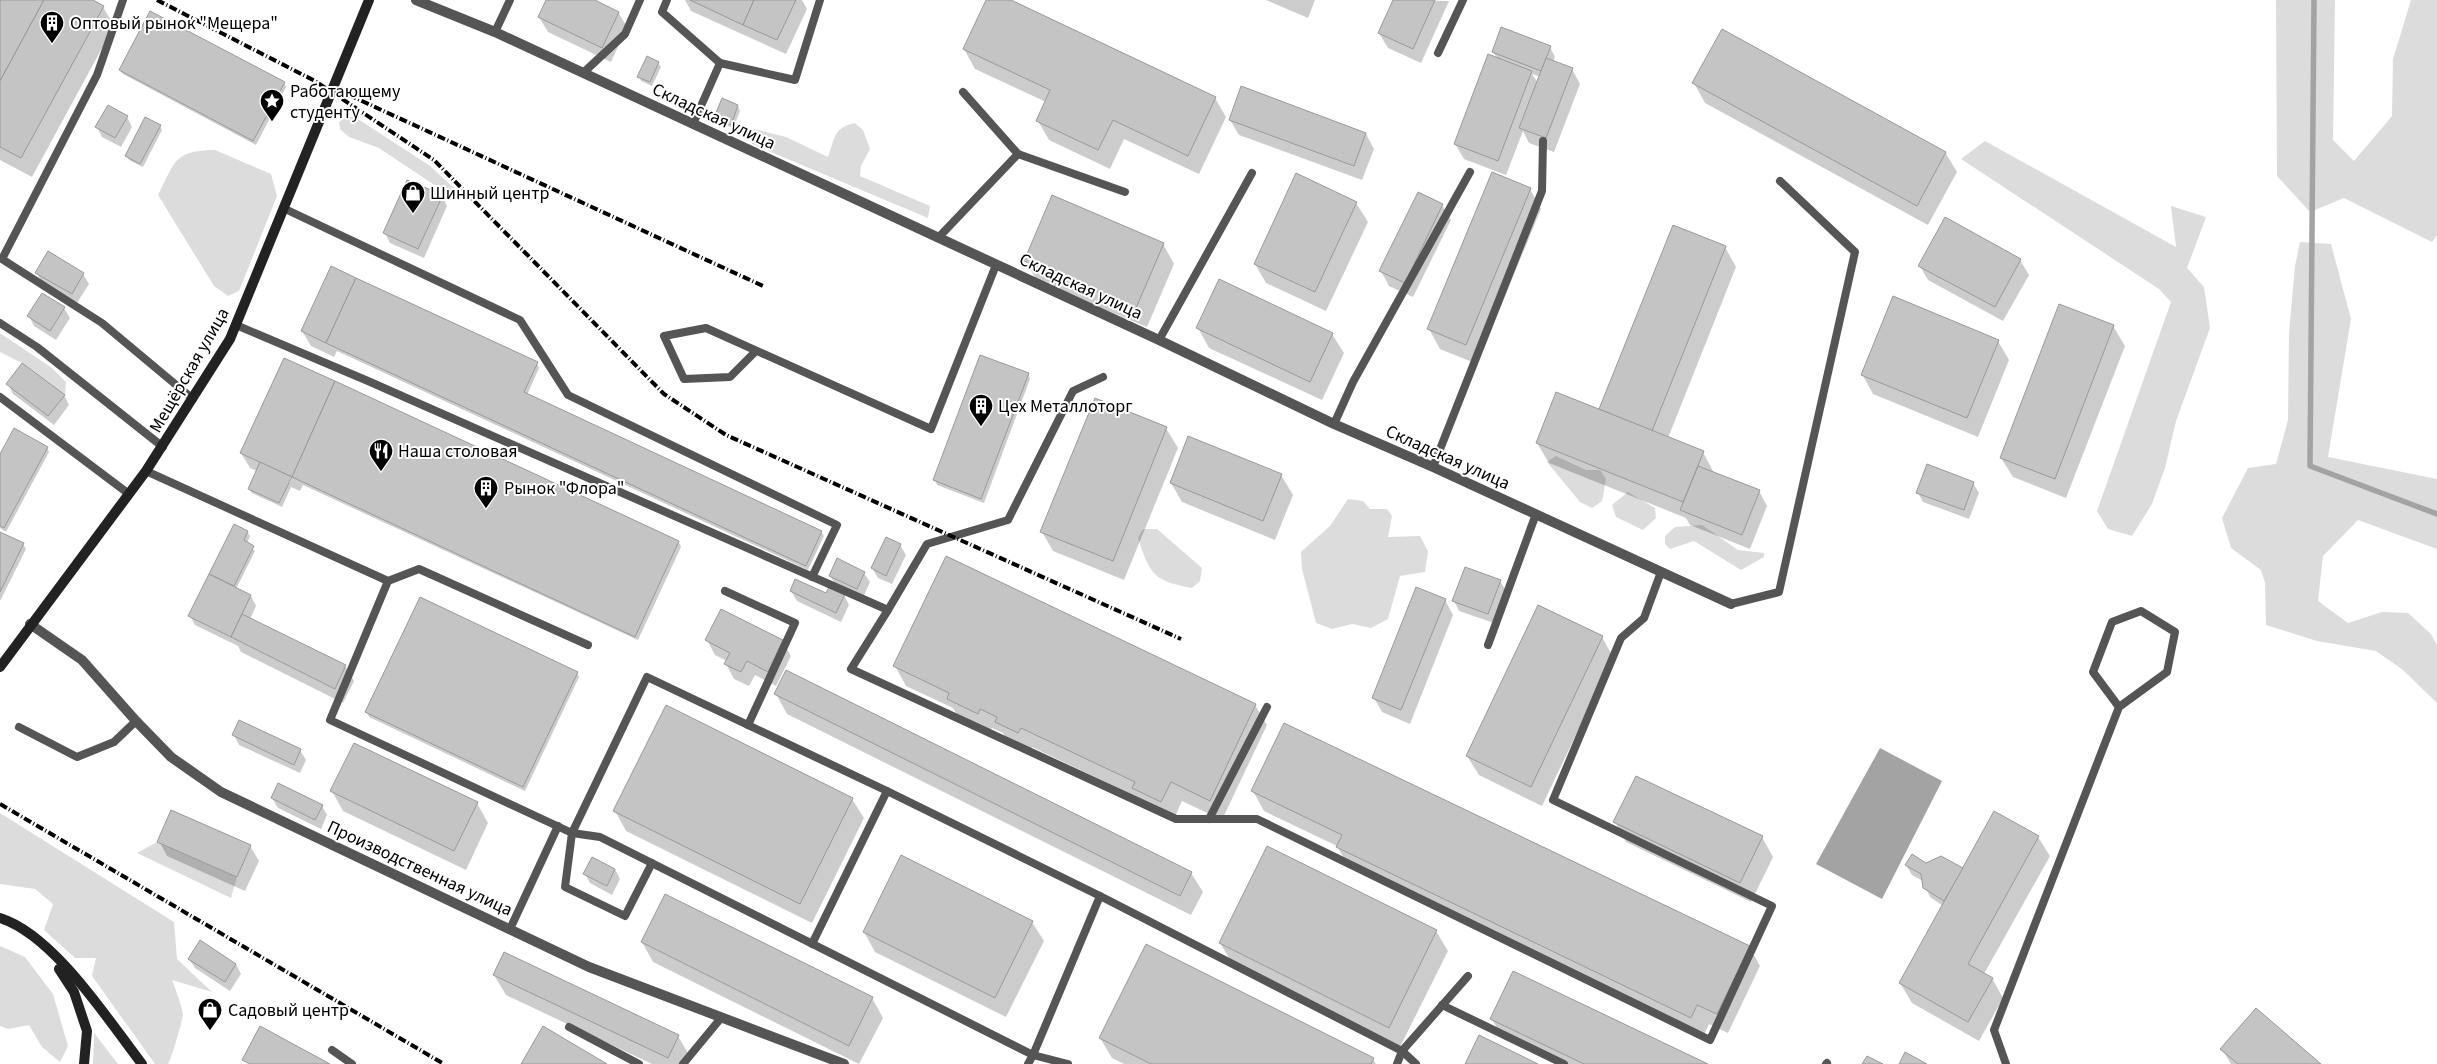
<svg xmlns="http://www.w3.org/2000/svg" width="2437" height="1064" font-family="'Source Sans 3',sans-serif">
  <style>
    .green { fill: #dcdcdc }
    .water { fill: #a3a3a3 }
    .shadow { fill: #0003; fill-rule: evenodd }
    .lines { fill: none; stroke-linecap: round; stroke-linejoin: round }
    .stream { stroke: #a3a3a3; stroke-width: 5.5 }
    .building { fill: #c4c4c4; stroke: #999 }
    .service { stroke: #555; stroke-width: 8 }
    .minor { stroke: #555; stroke-width: 10 }
    .secondary { stroke: #222; stroke-width: 10 }
    .rail { stroke: #000; stroke-width: 4; stroke-dasharray: 8 2.5 1 2.5; stroke-linecap: butt }
    .labels { text-anchor: middle; stroke-width: 4; stroke-linejoin: round; paint-order: stroke }
    .poi-label { font-size: 18px; fill: #000; stroke: #fff; text-anchor: start }
    .street-label { font-size: 18px; fill: #000; stroke: #fff }
  </style>
  <rect width="100%" height="100%" fill="#fff"/>
  <g class="green">
    <polygon points="2276,0 2335,0 2333,140 2354,161 2392,116 2393,59 2411,0 2437,0 2437,235 2432,242 2344,198 2310,212 2277,176"/>
    <polygon points="347,117 355,117 430,166 455,189 442,190 379,148 349,137 340,129 339,122"/>
    <path d="M855,123L863,130L870,149L861,166L860,176L930,206L928,218L752,144L754,129L786,137L828,157C835,138 833,128 855,123Z"/>
    <polygon points="1985,141 2176,247 2171,206 2206,217 2187,268 2204,287 2210,328 2176,421 2165,468 2152,504 2132,536 2108,529 2097,511 2171,302 2159,289 1961,159"/>
    <path d="M215,150L271,174L277,196L239,291L228,296L214,286L158,195C176,161 173,151 215,150Z"/>
    <polygon points="2300,242 2331,244 2351,319 2328,457 2437,479 2437,549 2358,520 2323,556 2318,601 2348,623 2382,612 2408,613 2431,634 2437,645 2437,703 2403,670 2376,651 2317,641 2266,625 2265,583 2261,570 2231,548 2222,518 2248,468 2276,464 2288,420 2289,333 2295,266"/>
    <polygon points="0,333 52,368 66,382 65,395 22,363 0,352"/>
    <polygon points="1556,456 1586,470 1600,470 1606,479 1602,501 1592,508 1580,502 1547,462"/>
    <polygon points="1628,492 1655,508 1656,518 1643,530 1616,517 1612,505"/>
    <polygon points="1348,499 1363,501 1370,509 1387,509 1392,516 1388,537 1420,536 1428,551 1425,572 1400,576 1388,619 1371,628 1352,624 1332,629 1316,623 1302,569 1301,552 1330,526"/>
    <polygon points="1702,525 1738,550 1764,553 1764,557 1741,570 1694,541 1670,549 1665,544 1665,536 1675,527"/>
    <path d="M1143,529H1157L1202,568L1200,581L1192,588C1154,581 1150,575 1138,538Z"/>
    <path d="M0,813L174,922L177,959L212,992L172,980C176,991 181,1003 183,1015C183,1018 171,1061 168,1064H155L92,976L96,958H75L44,930L53,904L35,889L0,884Z"/>
    <polygon points="157,842 237,877 231,898 137,853"/>
    <polygon points="0,946 25,957 53,994 68,1046 60,1062 42,1047 29,1025 8,1029 0,1026"/>
    <polygon points="94,1033 118,1064 93,1064"/>
  </g>
  <polygon class="water" points="1880,748 1942,781 1882,899 1816,864"/>
  <g class="shadow">
    <polygon points="0,0 91,0 103,7 114,26 32,177 0,160"/>
    <polygon points="547,0 592,0 618,12 627,27 611,62 548,32 539,17"/>
    <polygon points="685,0 802,0 807,9 786,54 691,11"/>
    <polygon points="987,0 1008,0 1215,98 1226,117 1199,174 1124,139 1110,169 1049,140 1038,121 1046,102 975,69 964,49"/>
    <polygon points="1266,0 1315,0 1308,18"/>
    <polygon points="1394,0 1449,1 1421,63 1388,48 1379,33"/>
    <path d="M1550,47L1555,57L1553,62L1572,69L1580,84L1554,152L1529,143L1523,131L1506,175L1464,159L1455,144L1498,59L1493,52ZM1532,74L1540,77L1538,83Z"/>
    <polygon points="658,63 661,67 652,86 641,81 639,76"/>
    <polygon points="120,70 284,83 286,87 256,145 123,74"/>
    <polygon points="1694,83 1945,152 1957,172 1928,225 1705,103"/>
    <polygon points="722,100 738,106 740,111 733,128 718,122 715,117"/>
    <polygon points="127,117 132,127 121,147 102,137 97,127"/>
    <polygon points="1230,120 1366,134 1374,149 1362,180 1239,135"/>
    <polygon points="160,126 162,130 143,167 129,160 127,156"/>
    <polygon points="1530,189 1541,209 1477,364 1440,349 1429,329"/>
    <polygon points="442,196 447,206 424,258 390,243 385,233"/>
    <polygon points="1356,203 1368,222 1326,311 1266,283 1255,264"/>
    <polygon points="1442,205 1451,220 1413,297 1389,286 1381,271"/>
    <polygon points="1674,226 1725,247 1736,267 1668,438 1703,452 1714,473 1759,491 1767,506 1750,549 1690,525 1686,518 1549,463 1537,443 1600,411"/>
    <polygon points="1163,244 1174,264 1147,327 1037,281 1026,261"/>
    <polygon points="2020,260 2029,275 2003,321 1928,280 1920,266"/>
    <polygon points="37,273 83,274 89,284 77,303 42,283"/>
    <polygon points="64,308 70,318 56,340 34,326 29,316"/>
    <polygon points="2113,326 2125,346 2066,498 2013,477 2001,458"/>
    <polygon points="1198,328 1332,334 1344,353 1322,400 1209,348"/>
    <polygon points="302,331 537,363 539,368 527,395 821,532 824,536 808,570 337,351 334,357 311,346"/>
    <polygon points="1998,341 2009,360 1978,437 1873,394 1862,374"/>
    <path d="M285,359L679,542L681,547L638,640L303,485L300,491L291,487L282,507L252,493L249,489L257,471L250,468L241,453ZM333,390L290,483L288,482Z"/>
    <polygon points="1028,374 1030,379 984,503 937,485 935,480"/>
    <polygon points="8,384 64,395 69,405 54,425 13,394"/>
    <polygon points="1166,428 1178,448 1124,580 1053,551 1042,532"/>
    <polygon points="47,447 49,452 6,532 0,528 0,456"/>
    <polygon points="1281,475 1293,495 1275,540 1182,502 1171,483"/>
    <polygon points="1973,483 1979,493 1969,519 1923,502 1918,493"/>
    <polygon points="234,526 247,532 250,536 247,543 255,551 236,589 251,596 256,606 250,619 345,666 354,681 343,703 241,652 238,646 195,625 190,616"/>
    <polygon points="0,533 23,544 26,549 0,601"/>
    <polygon points="900,545 906,555 892,584 878,578 872,568"/>
    <polygon points="947,557 1255,705 1267,725 1222,820 1182,801 1173,821 1145,807 1139,798 1032,747 1030,752 1007,741 1003,733 992,728 989,733 959,718 953,708 906,686 895,666"/>
    <polygon points="864,573 870,582 863,598 836,585 830,576"/>
    <polygon points="1500,581 1506,591 1494,623 1459,611 1454,601"/>
    <polygon points="791,591 844,595 849,605 841,622 797,601"/>
    <polygon points="1445,600 1453,615 1410,724 1382,712 1374,698"/>
    <polygon points="721,611 782,641 791,656 776,686 755,675 749,686 734,679 726,664 727,661 715,655 707,640"/>
    <polygon points="1602,637 1613,657 1542,806 1479,775 1467,756"/>
    <polygon points="577,673 579,677 525,791 369,717 367,712"/>
    <polygon points="776,694 1191,873 1203,892 1191,915 787,714"/>
    <polygon points="234,735 300,750 306,760 300,773 239,745"/>
    <polygon points="332,791 477,803 488,823 466,870 343,811"/>
    <polygon points="1253,791 1749,946 1760,966 1728,1033 1709,1024 1703,1037 1349,867 1337,846 1264,811"/>
    <polygon points="272,798 322,806 327,815 321,829 278,808"/>
    <polygon points="852,799 864,818 812,923 626,831 615,811"/>
    <polygon points="1615,822 1762,837 1773,857 1751,902 1626,842"/>
    <polygon points="2038,837 2050,856 1984,974 1992,978 2003,998 1979,1041 1912,1003 1900,983 1943,906 1930,897 1923,881 1912,875 1906,865 1912,855 1949,895"/>
    <polygon points="159,841 250,846 259,861 245,891 167,856"/>
    <polygon points="615,869 620,879 612,895 590,883 585,874"/>
    <polygon points="1032,922 1044,941 1006,1017 875,952 864,932"/>
    <polygon points="1436,931 1448,951 1400,1047 1232,963 1220,943"/>
    <polygon points="642,942 872,998 883,1018 859,1064 653,962"/>
    <polygon points="189,959 236,964 241,974 230,991 195,968"/>
    <polygon points="494,975 678,1036 689,1055 685,1064 652,1064 506,995"/>
    <polygon points="1492,1019 1705,1064 1555,1064 1503,1039"/>
    <polygon points="1100,1038 1373,1059 1376,1064 1124,1064 1112,1058"/>
    <polygon points="2222,1049 2319,1064 2231,1064"/>
  </g>
  <g class="lines">
    <polyline class="stream" points="2314,0 2310,466 2437,514"/>
  </g>
  <g class="building">
    <polygon points="0,0 44,0 0,81"/>
    <polygon points="44,0 93,0 104,6 21,158 0,147 0,81"/>
    <polygon points="546,0 595,0 619,12 602,48 538,17"/>
    <polygon points="690,0 754,0 743,25"/>
    <polygon points="754,0 796,0 777,40 743,25"/>
    <polygon points="986,0 1011,0 1216,97 1188,156 1113,120 1098,150 1036,121 1050,90 963,49"/>
    <polygon points="1393,0 1435,0 1413,49 1378,33"/>
    <polygon points="150,11 285,82 253,141 119,70"/>
    <polygon points="1501,27 1551,46 1541,71 1492,52"/>
    <polygon points="1722,29 1946,152 1917,206 1692,83"/>
    <polygon points="1488,54 1532,71 1498,161 1454,144"/>
    <polygon points="647,56 659,62 650,82 637,77"/>
    <polygon points="1546,58 1573,68 1546,138 1519,128"/>
    <polygon points="1241,86 1366,133 1354,166 1229,120"/>
    <polygon points="722,98 738,105 731,125 714,118"/>
    <polygon points="108,105 128,116 115,138 95,127"/>
    <polygon points="145,117 161,125 140,164 125,156"/>
    <polygon points="1492,172 1531,188 1466,345 1427,329"/>
    <polygon points="1296,173 1357,202 1315,292 1254,264"/>
    <polygon points="407,180 443,195 418,249 383,233"/>
    <polygon points="1418,192 1443,204 1405,283 1379,271"/>
    <polygon points="1052,195 1164,243 1136,308 1024,261"/>
    <polygon points="1945,217 2021,259 1995,307 1918,266"/>
    <polygon points="1673,225 1726,246 1652,431 1599,409"/>
    <polygon points="48,251 84,273 72,294 35,273"/>
    <polygon points="331,266 356,278 326,343 301,331"/>
    <polygon points="356,278 538,362 524,392 822,531 806,566 326,343"/>
    <polygon points="1219,279 1333,333 1310,382 1196,328"/>
    <polygon points="42,293 65,307 50,331 27,316"/>
    <polygon points="1893,296 1999,340 1967,418 1861,375"/>
    <polygon points="2059,304 2114,325 2055,479 2000,458"/>
    <polygon points="980,355 1029,373 981,499 933,480"/>
    <polygon points="284,358 335,381 292,477 240,453"/>
    <polygon points="22,363 65,395 48,416 6,384"/>
    <polygon points="335,381 679,541 635,637 292,477"/>
    <polygon points="1556,392 1704,451 1683,502 1536,443"/>
    <polygon points="1095,398 1167,427 1113,561 1040,532"/>
    <polygon points="14,428 48,447 4,528 0,526 0,454"/>
    <polygon points="1188,436 1282,474 1263,521 1170,483"/>
    <polygon points="260,462 292,477 279,503 248,489"/>
    <polygon points="1927,464 1974,482 1964,510 1916,493"/>
    <polygon points="1698,466 1760,490 1742,535 1680,510"/>
    <polygon points="234,524 248,531 244,540 254,546 234,586 209,574"/>
    <polygon points="0,532 24,543 0,592"/>
    <polygon points="886,537 901,544 886,576 871,568"/>
    <polygon points="946,556 1256,704 1210,801 1171,782 1161,802 1132,788 1135,782 1021,728 1018,733 995,722 997,717 980,709 978,714 947,699 949,693 893,666"/>
    <polygon points="837,558 865,572 857,589 829,576"/>
    <polygon points="1465,567 1501,580 1488,614 1452,601"/>
    <polygon points="209,574 251,595 231,637 188,616"/>
    <polygon points="795,579 826,593 829,587 845,594 836,613 790,591"/>
    <polygon points="1416,587 1446,599 1401,710 1372,698"/>
    <polygon points="420,597 578,672 523,787 365,712"/>
    <polygon points="1538,605 1603,636 1531,787 1466,756"/>
    <polygon points="721,609 783,640 768,672 747,661 741,672 724,664 730,653 705,640"/>
    <polygon points="242,614 346,665 335,689 231,637"/>
    <polygon points="786,670 1192,872 1180,896 774,694"/>
    <polygon points="666,705 853,798 800,904 613,811"/>
    <polygon points="239,720 301,749 294,765 232,735"/>
    <polygon points="1284,723 1750,946 1717,1014 1697,1005 1691,1018 1336,847 1342,835 1251,791"/>
    <polygon points="354,743 478,802 454,851 330,791"/>
    <polygon points="1636,776 1763,836 1740,883 1613,822"/>
    <polygon points="278,783 323,805 315,820 271,798"/>
    <polygon points="171,810 251,845 237,877 157,842"/>
    <polygon points="1994,811 2039,836 1968,964 1993,978 1968,1022 1899,983"/>
    <polygon points="1267,846 1437,930 1389,1028 1219,943"/>
    <polygon points="1912,854 1926,863 1941,856 1963,868 1944,901 1923,888 1921,874 1905,865"/>
    <polygon points="901,855 1033,921 995,998 863,932"/>
    <polygon points="592,857 615,869 607,886 583,874"/>
    <polygon points="665,894 873,997 849,1046 641,942"/>
    <polygon points="200,940 236,964 225,982 188,959"/>
    <polygon points="1146,944 1374,1058 1371,1064 1151,1064 1099,1038"/>
    <polygon points="504,952 679,1035 668,1058 493,975"/>
    <polygon points="1513,971 1708,1064 1584,1064 1490,1019"/>
    <polygon points="2256,1008 2321,1064 2238,1064 2220,1049"/>
    <polygon points="260,1026 330,1064 250,1064 242,1060"/>
    <polygon points="543,1026 607,1064 521,1064"/>
    <polygon points="1479,1035 1538,1064 1465,1064"/>
    <polygon points="1905,1052 1927,1064 1899,1064"/>
    <polygon points="1867,1056 1883,1064 1862,1064"/>
  </g>
  <g class="lines">
    <g class="service">
      <polyline points="123,0 97,75 2,259 102,323 193,399"/>
      <polyline points="667,0 662,12 720,63"/>
      <polyline points="495,32 510,0"/>
      <polyline points="1438,53 1463,0"/>
      <polyline points="583,73 625,34 640,0"/>
      <polyline points="963,92 1018,154 1125,192"/>
      <polyline points="693,124 720,63 795,80 820,0"/>
      <polyline points="283,208 520,320 568,395 837,525 812,577"/>
      <polyline points="938,238 1018,154"/>
      <polyline points="0,323 37,347 163,447"/>
      <polyline points="236,325 368,381 888,610 851,669 1176,819 1257,819 1710,1040 1772,906 1553,800 1621,638 1644,618 1661,572"/>
      <polyline points="1159,340 1252,173"/>
      <polyline points="755,352 730,377 684,379 664,336 706,328 931,429 996,265"/>
      <polyline points="0,397 129,494"/>
      <polyline points="1334,424 1353,382 1470,172"/>
      <polyline points="1433,467 1542,191 1543,141"/>
      <polyline points="146,471 388,581 419,569 588,645"/>
      <polyline points="388,581 330,720 572,833 600,837 1033,1055 1028,1064"/>
      <polyline points="725,591 795,623 748,725"/>
      <polyline points="1731,604 1779,592 1855,252 1780,181"/>
      <polyline points="888,610 927,544 1008,520 1073,391 1103,377"/>
      <polyline points="1488,645 1536,514"/>
      <polyline points="19,727 77,757 114,742 136,721"/>
      <polyline points="887,791 1100,896 1033,1055 1068,1064"/>
      <polyline points="1209,819 1267,707"/>
      <polyline points="652,863 625,916 565,887 572,833 647,677 887,791 812,944"/>
      <polyline points="1100,896 1402,1051 1416,1064"/>
      <polyline points="510,929 558,826"/>
      <polyline points="1442,1005 1564,1064"/>
      <polyline points="569,1027 639,1064"/>
      <polyline points="332,1050 352,1064"/>
      <polyline points="683,1064 721,1018"/>
      <polyline points="1397,1064 1402,1051 1468,976"/>
      <polyline points="1826,1064 1827,1063"/>
      <polyline points="2006,1064 1994,1030 2119,707 2167,672 2175,632 2141,611 2112,622 2093,672 2119,707"/>
    </g>
    <g class="minor">
      <polyline points="416,0 495,32 1159,340 1334,424 1433,467 1731,604"/>
      <polyline points="30,624 82,660 136,721 171,757 221,792 589,967 844,1064"/>
    </g>
    <g class="secondary">
      <polyline points="0,667 146,471 230,339 369,0"/>
      <path d="M0,918C54,935 108,1020 142,1064"/>
      <polyline points="59,969 74,992 87,1031 84,1064"/>
    </g>
    <g class="rail">
      <polyline points="157,0 315,81 434,160 664,394 726,435 1181,639"/>
      <polyline points="336,89 763,286"/>
      <polyline points="0,804 444,1064"/>
    </g>
  </g>
  <defs>
    <symbol id="building-pin" viewBox="-11 -11 22 30"><path d="M0 17L-7.5 6A9.5 9.5 0 1 1 7.5 6Z" fill="#000" stroke="#fff"/><path d="M-4-6H4V6H1V3H-1V6H-4ZM-2.5-4.3h1.7v1.8h-1.7ZM.8-4.3h1.7v1.8H.8ZM-2.5-1h1.7V.8h-1.7ZM.8-1h1.7V.8H.8Z" fill="#fff"/></symbol>
    <symbol id="sight-pin" viewBox="-11 -11 22 30"><path d="M0 17L-7.5 6A9.5 9.5 0 1 1 7.5 6Z" fill="#000" stroke="#fff"/><path d="M0-6L1.8-2.2L6-1.7L2.9 1.2L3.7 5.4L0 3.3L-3.7 5.4L-2.9 1.2L-6-1.7L-1.8-2.2Z" fill="#fff"/></symbol>
    <symbol id="shop-pin" viewBox="-11 -11 22 30"><path d="M0 17L-7.5 6A9.5 9.5 0 1 1 7.5 6Z" fill="#000" stroke="#fff"/><path d="M-5-2.5h2.3a2.7 3.5 0 0 1 5.4 0H5L5.5 6h-11ZM-1.5-2.5h3a1.5 2.3 0 0 0-3 0Z" fill="#fff"/></symbol>
    <symbol id="restaurant-pin" viewBox="-11 -11 22 30"><path d="M0 17L-7.5 6A9.5 9.5 0 1 1 7.5 6Z" fill="#000" stroke="#fff"/><path d="M-5-6h1v4h1v-4h1v4h1v-4h1v5L-1.5 .5V6h-2V.5L-5-1ZM5-6V6H3V1.5H1.5Q1.5-4 5-6Z" fill="#fff"/></symbol>
  </defs>
  <g fill-rule="evenodd">
    <use href="#building-pin" x="38" y="9" width="28" height="38"/>
    <use href="#sight-pin" x="258" y="87" width="28" height="38"/>
    <use href="#shop-pin" x="399" y="179" width="28" height="38"/>
    <use href="#building-pin" x="967" y="392" width="28" height="38"/>
    <use href="#restaurant-pin" x="367" y="437" width="28" height="38"/>
    <use href="#building-pin" x="472" y="474" width="28" height="38"/>
    <use href="#shop-pin" x="196" y="996" width="28" height="38"/>
  </g>
  <g class="labels">
    <g class="poi-label">
      <text x="70" y="29">Оптовый рынок "Мещера"</text>
      <text x="290" y="97">Работающему<tspan x="290" dy="21">студенту</tspan></text>
      <text x="430" y="199">Шинный центр</text>
      <text x="998" y="412">Цех Металлоторг</text>
      <text x="398" y="457">Наша столовая</text>
      <text x="504" y="494">Рынок "Флора"</text>
      <text x="228" y="1016">Садовый центр</text>
    </g>
    <g class="street-label">
      <text transform="translate(714 116) rotate(25)" y="6">Складская улица</text>
      <text transform="translate(1081 286) rotate(25)" y="6">Складская улица</text>
      <text transform="translate(189 370) rotate(-60)" y="6">Мещёрская улица</text>
      <text transform="translate(1448 457) rotate(24)" y="6">Складская улица</text>
      <text transform="translate(420 868) rotate(25)" y="6">Производственная улица</text>
    </g>
  </g>
</svg>
